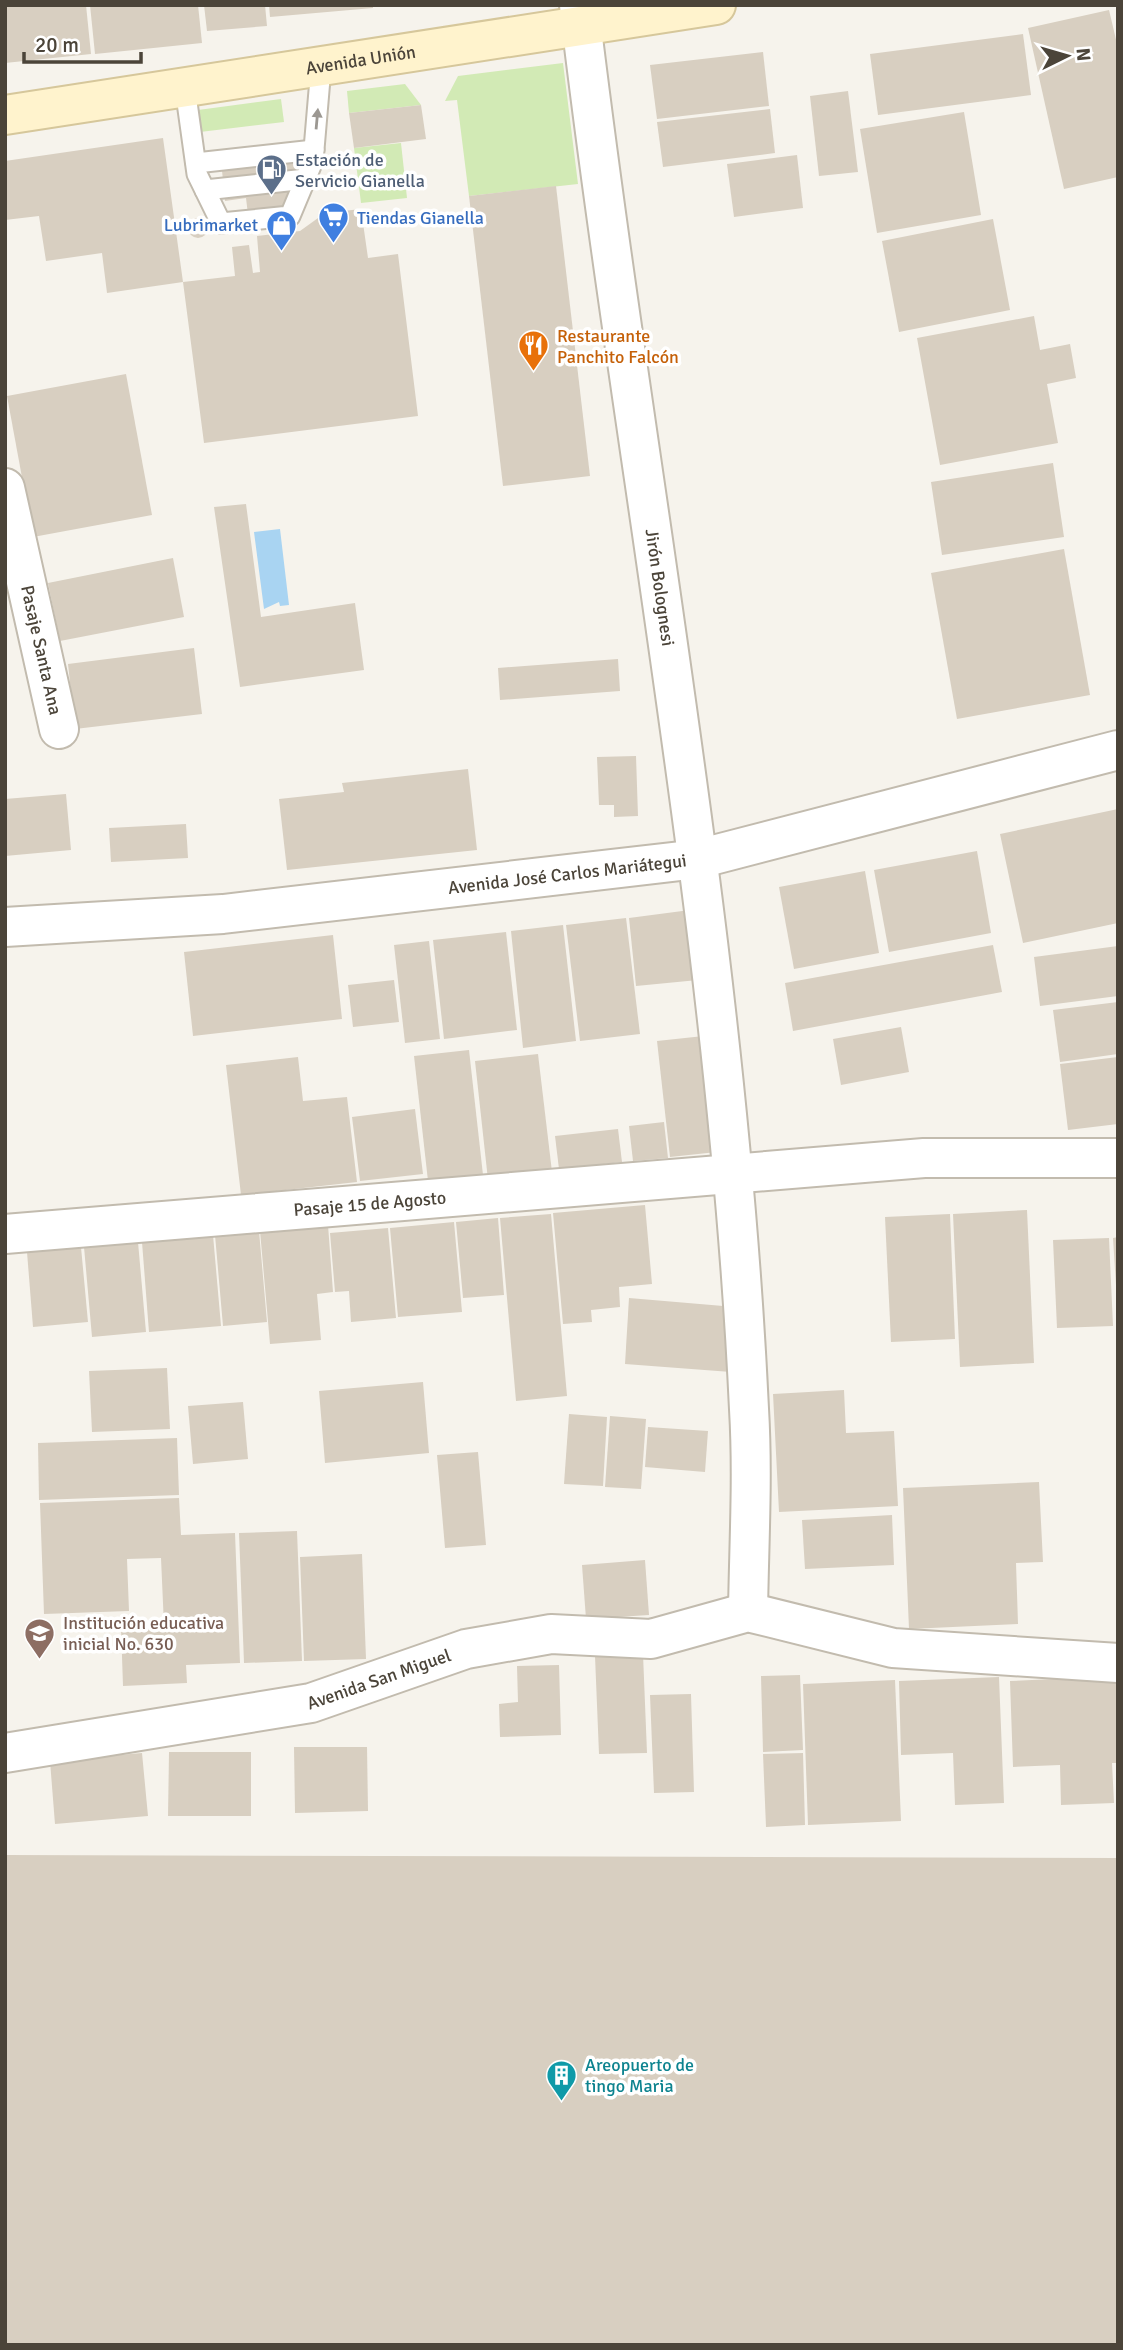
<svg xmlns="http://www.w3.org/2000/svg" width="1123" height="2350" font-family="Signika,sans-serif">
  <style>
    .green { fill: #d2eab5 }
    .water { fill: #a9d4f2 }
    .building { fill: #d8cfc1 }
    .lines { fill: none; stroke-linecap: round; stroke-linejoin: round }
    .service-casing { stroke: #c2bbae; stroke-width: 23 }
    .minor-casing { stroke: #c2bbae; stroke-width: 42 }
    .secondary-casing { stroke: #d6c79b; stroke-width: 42 }
    .service { stroke: #fff; stroke-width: 19 }
    .minor { stroke: #fff; stroke-width: 38 }
    .secondary { stroke: #fff3cd; stroke-width: 38 }
    .oneway { fill: #9c9892 }
    .labels { text-anchor: middle; stroke-width: 7; stroke-linejoin: round; paint-order: stroke }
    .street-label { font-size: 18px; fill: #4b4439; stroke: #fff }
    .service-label { font-size: 18px; fill: #4e5e75; stroke: #fff; text-anchor: start }
    .shop-label { font-size: 18px; fill: #366cbe; stroke: #fff; text-anchor: start }
    .food-label { font-size: 18px; fill: #c56008; stroke: #fff; text-anchor: start }
    .education-label { font-size: 18px; fill: #785e54; stroke: #fff; text-anchor: start }
    .culture-label { font-size: 18px; fill: #0d838f; stroke: #fff; text-anchor: start }
  </style>
  <rect width="100%" height="100%" fill="#f6f3ec"/>
  <g class="green">
    <polygon points="563,63 578,184 469,196 457,100 445,101 458,76"/>
    <polygon points="405,84 421,105 349,113 347,91"/>
    <polygon points="281,99 284,122 200,132 198,110"/>
    <polygon points="401,143 407,198 361,203 354,148"/>
  </g>
  <polygon class="water" points="280,529 289,605 280,606 279,602 264,609 254,532"/>
  <g class="building">
    <polygon points="5,5 86,5 91,54 5,63"/>
    <polygon points="90,5 198,5 202,43 95,54"/>
    <polygon points="204,5 265,5 267,26 207,31"/>
    <polygon points="269,5 373,5 373,8 270,17"/>
    <polygon points="1109,10 1118,48 1118,177 1064,189 1028,28"/>
    <polygon points="1023,34 1031,95 878,115 870,54"/>
    <polygon points="763,52 769,106 657,119 650,65"/>
    <polygon points="848,91 858,172 819,176 810,96"/>
    <polygon points="421,105 426,139 354,148 349,113"/>
    <polygon points="770,109 775,153 663,167 657,122"/>
    <polygon points="964,112 981,215 877,233 860,129"/>
    <polygon points="163,138 183,282 235,276 232,247 249,245 253,273 260,272 257,236 300,231 325,213 361,209 368,258 398,254 418,416 204,443 183,282 107,293 102,253 46,261 39,216 5,220 5,161"/>
    <polygon points="307,141 313,190 292,193 296,226 250,231 246,198 225,201 220,150"/>
    <polygon points="797,155 803,208 734,217 727,164"/>
    <polygon points="556,186 590,476 503,486 469,196"/>
    <circle cx="198" cy="228" r="10"/>
    <polygon points="993,219 1010,310 899,332 882,241"/>
    <polygon points="1034,316 1040,350 1070,344 1076,378 1047,384 1058,443 940,465 917,338"/>
    <polygon points="126,374 152,515 33,537 7,396"/>
    <polygon points="1053,463 1064,537 942,555 931,482"/>
    <polygon points="246,504 261,617 355,603 364,670 240,687 214,507"/>
    <polygon points="1064,549 1090,695 957,719 931,573"/>
    <polygon points="173,558 184,617 60,641 48,583"/>
    <polygon points="194,648 202,714 75,729 68,664"/>
    <polygon points="618,659 620,691 500,700 498,668"/>
    <polygon points="636,756 638,816 614,817 614,805 599,805 597,757"/>
    <polygon points="468,769 477,850 287,870 279,799 344,792 342,783"/>
    <polygon points="66,794 71,850 5,856 5,799"/>
    <polygon points="1118,809 1118,923 1023,943 1000,834"/>
    <polygon points="186,824 188,858 111,862 109,828"/>
    <polygon points="977,851 991,933 889,952 874,870"/>
    <polygon points="865,871 879,953 794,969 779,887"/>
    <polygon points="690,910 698,980 636,986 629,918"/>
    <polygon points="626,918 640,1034 580,1041 566,925"/>
    <polygon points="563,925 576,1041 523,1048 511,931"/>
    <polygon points="506,932 517,1030 444,1039 433,940"/>
    <polygon points="333,935 342,1019 193,1036 184,952"/>
    <polygon points="429,941 440,1039 405,1043 394,945"/>
    <polygon points="993,945 1002,992 793,1031 785,983"/>
    <polygon points="1118,946 1118,996 1040,1006 1034,957"/>
    <polygon points="394,980 399,1022 353,1027 348,985"/>
    <polygon points="1118,1002 1118,1054 1060,1062 1053,1010"/>
    <polygon points="901,1027 909,1072 841,1085 833,1039"/>
    <polygon points="713,1035 726,1151 670,1157 657,1041"/>
    <polygon points="469,1050 483,1175 428,1181 414,1056"/>
    <polygon points="538,1054 552,1172 488,1180 475,1061"/>
    <polygon points="298,1057 303,1101 347,1097 357,1182 241,1195 226,1065"/>
    <polygon points="1118,1057 1118,1124 1068,1130 1060,1064"/>
    <polygon points="415,1109 423,1174 360,1181 352,1117"/>
    <polygon points="664,1122 668,1158 633,1161 629,1126"/>
    <polygon points="618,1129 622,1162 559,1169 555,1136"/>
    <polygon points="645,1205 652,1284 619,1287 620,1307 591,1310 592,1322 563,1324 553,1213"/>
    <polygon points="1027,1210 1034,1363 960,1367 953,1214"/>
    <polygon points="551,1214 567,1396 516,1401 500,1218"/>
    <polygon points="950,1214 955,1339 891,1342 885,1217"/>
    <polygon points="498,1218 504,1295 463,1298 456,1222"/>
    <polygon points="454,1222 462,1312 398,1317 390,1228"/>
    <polygon points="328,1225 333,1292 317,1294 321,1340 270,1344 260,1231"/>
    <polygon points="388,1228 396,1318 351,1322 349,1291 335,1292 330,1233"/>
    <polygon points="259,1231 267,1322 223,1326 215,1235"/>
    <polygon points="213,1235 221,1326 149,1332 142,1242"/>
    <polygon points="1118,1237 1118,1285 1116,1285 1113,1238"/>
    <polygon points="1109,1238 1113,1326 1057,1328 1053,1240"/>
    <polygon points="138,1242 146,1332 92,1337 84,1247"/>
    <polygon points="81,1247 88,1322 33,1327 27,1252"/>
    <polygon points="629,1298 735,1307 731,1372 625,1364"/>
    <polygon points="167,1368 170,1429 92,1432 89,1371"/>
    <polygon points="423,1382 429,1453 325,1463 319,1391"/>
    <polygon points="844,1390 846,1433 894,1431 898,1506 779,1512 773,1394"/>
    <polygon points="243,1402 248,1459 193,1464 188,1406"/>
    <polygon points="569,1414 607,1417 603,1486 564,1484"/>
    <polygon points="610,1416 646,1419 641,1489 605,1487"/>
    <polygon points="648,1427 708,1431 705,1472 645,1467"/>
    <polygon points="177,1438 179,1495 39,1500 38,1443"/>
    <polygon points="478,1452 486,1545 445,1548 437,1455"/>
    <polygon points="1039,1482 1043,1562 1016,1563 1018,1624 909,1629 903,1488"/>
    <polygon points="179,1498 181,1535 235,1533 240,1663 186,1665 187,1683 123,1686 121,1627 164,1626 161,1558 127,1559 129,1611 44,1614 40,1503"/>
    <polygon points="892,1515 894,1565 805,1569 802,1520"/>
    <polygon points="297,1531 302,1661 244,1663 239,1533"/>
    <polygon points="362,1554 366,1659 304,1661 300,1557"/>
    <polygon points="645,1560 649,1615 586,1619 582,1565"/>
    <polygon points="643,1654 647,1753 599,1754 595,1656"/>
    <polygon points="559,1665 561,1735 500,1737 499,1704 518,1702 517,1666"/>
    <polygon points="800,1675 803,1750 763,1752 761,1676"/>
    <polygon points="1118,1676 1118,1763 1112,1763 1114,1803 1061,1805 1060,1765 1013,1767 1010,1681"/>
    <polygon points="999,1677 1004,1803 955,1805 953,1753 901,1755 899,1681"/>
    <polygon points="895,1680 901,1821 808,1825 803,1684"/>
    <polygon points="691,1694 694,1792 654,1793 650,1695"/>
    <polygon points="294,1747 367,1747 368,1811 295,1813"/>
    <polygon points="169,1752 251,1752 251,1816 168,1816"/>
    <polygon points="142,1753 148,1816 55,1824 50,1761"/>
    <polygon points="803,1753 805,1825 766,1827 763,1754"/>
    <polygon points="5,1855 1118,1858 1118,2345 5,2345"/>
  </g>
  <g class="lines">
    <defs>
      <g id="service">
        <polyline points="185,88 197,174 221,223 290,216 313,161 321,67"/>
        <polyline points="196,163 314,150"/>
        <polyline points="205,190 306,179"/>
      </g>
      <g id="minor">
        <path id="s1" d="M579,5C635,473 727,937 749,1409C753,1476 749,1544 748,1612"/>
        <path id="s2" d="M5,488L59,729"/>
        <path id="s3" d="M5,927L223,914L698,859L1118,750"/>
        <path id="s4" d="M5,1234L924,1158H1118"/>
        <path id="s5" d="M5,1753L311,1703L466,1649L551,1634L651,1639L748,1612L893,1648L1118,1663"/>
      </g>
      <g id="secondary">
        <path id="s6" d="M5,115L716,5"/>
      </g>
    </defs>
    <use href="#service" class="service-casing"/>
    <use href="#minor" class="minor-casing"/>
    <use href="#secondary" class="secondary-casing"/>
    <use href="#service" class="service"/>
    <use href="#minor" class="minor"/>
    <use href="#secondary" class="secondary"/>
  </g>
  <defs><path id="oneway-solid" d="M-6-.8H1V-3.2L6.5 0L1 3.2V.8H-6Z" transform="scale(1.75)"/></defs>
  <use class="oneway" href="#oneway-solid" transform="translate(317 119) rotate(-85)"/>
  <defs>
    <symbol id="fuel-pin" viewBox="-11 -11 22 30"><path d="M0 17L-7.5 6A9.5 9.5 0 1 1 7.5 6Z" fill="#5c6f8a" stroke="#fff"/><path d="M-5.5-6h7V0h2V4h1.3V-2.5L3-4.5l.8-.8L6-3V5H2.5V1h-1V6h-7ZM-4.2-4.7v3.2H.2V-4.7Z" fill="#fff"/></symbol>
    <symbol id="supermarket-pin" viewBox="-11 -11 22 30"><path d="M0 17L-7.5 6A9.5 9.5 0 1 1 7.5 6Z" fill="#3f7fe0" stroke="#fff"/><path d="M-6-5.5h2.5l.6 2H6L4.5 2H-2.5L-4.4-4H-6ZM-1.5 3.2a1.3 1.3 0 1 0 .1 0ZM3 3.2a1.3 1.3 0 1 0 .1 0Z" fill="#fff"/></symbol>
    <symbol id="shop-pin" viewBox="-11 -11 22 30"><path d="M0 17L-7.5 6A9.5 9.5 0 1 1 7.5 6Z" fill="#3f7fe0" stroke="#fff"/><path d="M-5-2.5h2.3a2.7 3.5 0 0 1 5.4 0H5L5.5 6h-11ZM-1.5-2.5h3a1.5 2.3 0 0 0-3 0Z" fill="#fff"/></symbol>
    <symbol id="restaurant-pin" viewBox="-11 -11 22 30"><path d="M0 17L-7.5 6A9.5 9.5 0 1 1 7.5 6Z" fill="#e8710a" stroke="#fff"/><path d="M-5-6h1v4h1v-4h1v4h1v-4h1v5L-1.5 .5V6h-2V.5L-5-1ZM5-6V6H3V1.5H1.5Q1.5-4 5-6Z" fill="#fff"/></symbol>
    <symbol id="school-pin" viewBox="-11 -11 22 30"><path d="M0 17L-7.5 6A9.5 9.5 0 1 1 7.5 6Z" fill="#8d6e63" stroke="#fff"/><path d="M0-5L7-2L0 1L-7-2ZM-4 1L0 2.5L4 1V4Q0 6-4 4Z" fill="#fff"/></symbol>
    <symbol id="building-pin" viewBox="-11 -11 22 30"><path d="M0 17L-7.5 6A9.5 9.5 0 1 1 7.5 6Z" fill="#0f9aa8" stroke="#fff"/><path d="M-4-6H4V6H1V3H-1V6H-4ZM-2.5-4.3h1.7v1.8h-1.7ZM.8-4.3h1.7v1.8H.8ZM-2.5-1h1.7V.8h-1.7ZM.8-1h1.7V.8H.8Z" fill="#fff"/></symbol>
  </defs>
  <g fill-rule="evenodd">
    <use href="#fuel-pin" x="254" y="152" width="35" height="47"/>
    <use href="#supermarket-pin" x="316" y="200" width="35" height="47"/>
    <use href="#shop-pin" x="264" y="208" width="35" height="47"/>
    <use href="#restaurant-pin" x="516" y="328" width="35" height="47"/>
    <use href="#school-pin" x="22" y="1616" width="35" height="47"/>
    <use href="#building-pin" x="544" y="2058" width="35" height="47"/>
  </g>
  <g class="labels">
    <g class="street-label">
      <text dy="6" stroke="none"><textPath href="#s6" startOffset="360">Avenida Unión</textPath></text>
      <text dy="6" stroke="none"><textPath href="#s1" startOffset="588">Jirón Bolognesi</textPath></text>
      <text dy="6" stroke="none"><textPath href="#s2" startOffset="166">Pasaje Santa Ana</textPath></text>
      <text dy="6" stroke="none"><textPath href="#s3" startOffset="565">Avenida José Carlos Mariátegui</textPath></text>
      <text dy="6" stroke="none"><textPath href="#s4" startOffset="366">Pasaje 15 de Agosto</textPath></text>
      <text dy="6" stroke="none"><textPath href="#s5" startOffset="382">Avenida San Miguel</textPath></text>
    </g>
    <g class="service-label">
      <text x="295" y="166">Estación de<tspan x="295" dy="21">Servicio Gianella</tspan></text>
    </g>
    <g class="shop-label">
      <text x="357" y="224">Tiendas Gianella</text>
      <text x="258" y="231" text-anchor="end">Lubrimarket</text>
    </g>
    <g class="food-label">
      <text x="557" y="342">Restaurante<tspan x="557" dy="21">Panchito Falcón</tspan></text>
    </g>
    <g class="education-label">
      <text x="63" y="1629">Institución educativa<tspan x="63" dy="21">inicial No. 630</tspan></text>
    </g>
    <g class="culture-label">
      <text x="585" y="2071">Areopuerto de<tspan x="585" dy="21">tingo Maria</tspan></text>
    </g>
  </g>
  <rect width="1123" height="2350" fill="none" stroke="#4b4439" stroke-width="14"/>
  <g transform="translate(1067 56) rotate(85)" stroke="#ffffff" stroke-width="5" paint-order="stroke">
  <path d="M0-5L12 26L0 18L-12 26Z" fill="#4b4439"/>
  <text y="-10" font-size="19" font-weight="bold" text-anchor="middle" fill="#4b4439">N</text>
  </g>
  <path d="M24 52v10h117v-10" fill="none" stroke="#4b4439" stroke-width="3.5"/>
  <text x="35" y="52" font-size="21" fill="#4b4439" stroke="#ffffff" stroke-width="5" paint-order="stroke">20 m</text>
</svg>
